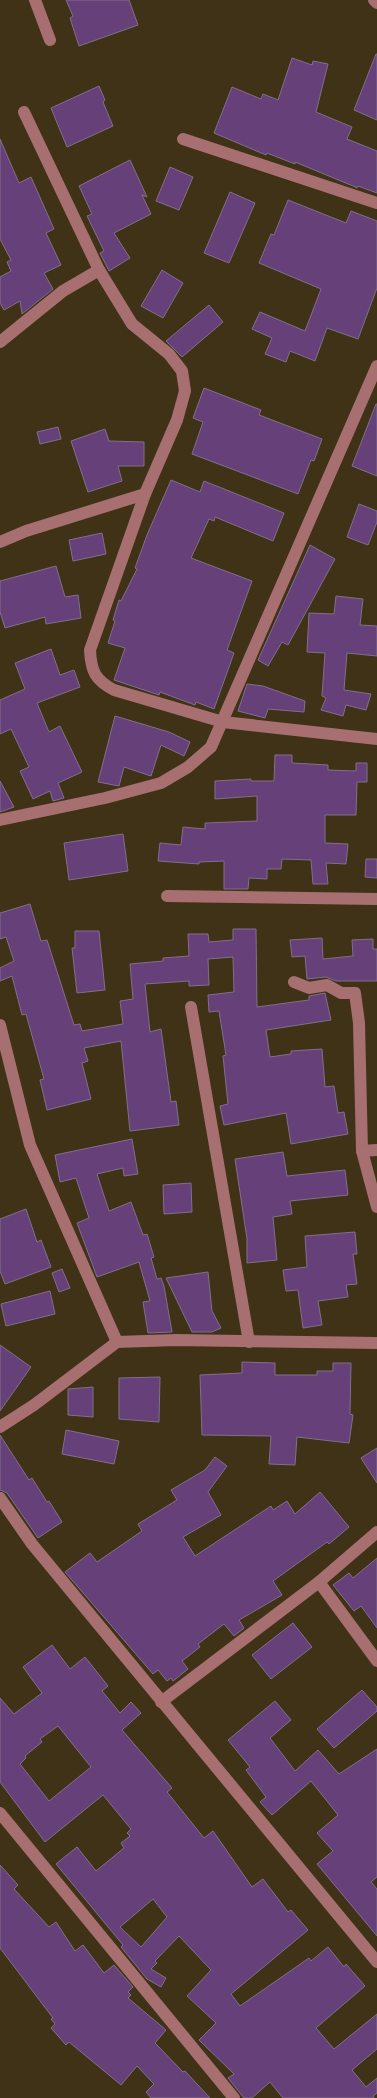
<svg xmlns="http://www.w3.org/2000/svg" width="377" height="2098" font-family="'Crimson Pro',serif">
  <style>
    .building { fill: #664079; stroke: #816f8b; fill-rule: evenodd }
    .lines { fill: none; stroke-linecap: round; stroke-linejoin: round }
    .minor { stroke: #a76f6f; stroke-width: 12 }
  </style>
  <rect width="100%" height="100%" fill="#403216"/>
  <g class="building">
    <polygon points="66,0 129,0 138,25 79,46 70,18 73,16"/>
    <polygon points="376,54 377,54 377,120 354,110"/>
    <polygon points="292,58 312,65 313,61 328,64 316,112 352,127 347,139 377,151 377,193 358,186 357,188 353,186 295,162 295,164 267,153 266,155 214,133 232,87 261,99 263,94 278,100"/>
    <polygon points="99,86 105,100 103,102 113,126 67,147 51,108"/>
    <polygon points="0,139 19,183 31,177 54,229 46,233 61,265 44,273 53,289 22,314 20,301 4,310 0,303 0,277 11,271 7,262 11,260 0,239"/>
    <polygon points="130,160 147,197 142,195 151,214 114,233 130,258 109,271 100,253 104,251 87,216 92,214 79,186"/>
    <polygon points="170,167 193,177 179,210 156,201"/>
    <polygon points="230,192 255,203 229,263 204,253"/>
    <polygon points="288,200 346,223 351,211 377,221 377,288 358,339 327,328 315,361 290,351 286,362 265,354 272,338 252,329 260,312 305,331 321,289 259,263 271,234 274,235"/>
    <polygon points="162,270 183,283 163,318 141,306"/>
    <polygon points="209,305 223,322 182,357 166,341"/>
    <polygon points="204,388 261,410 259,415 322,439 314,461 311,460 298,494 192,454 203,422 193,418"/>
    <polygon points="376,404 377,404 377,476 352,466"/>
    <polygon points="58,427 61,439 40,444 37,432"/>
    <polygon points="105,429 109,441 144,442 144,466 118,466 122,481 88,492 71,441"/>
    <polygon points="171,480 200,492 204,481 284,513 273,541 215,517 214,521 209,519 191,558 252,581 227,650 234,653 214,709 196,702 195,705 160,692 159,695 114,680 125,648 108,643 115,621 113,620 119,600 121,601 137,569 135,568 147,535"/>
    <polygon points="359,504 377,511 377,522 368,545 347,537"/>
    <polygon points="102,533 106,554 73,561 69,540"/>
    <polygon points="310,545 335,559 288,645 282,642 268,666 258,660"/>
    <polygon points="56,566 65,597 78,595 81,618 46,624 45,617 5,628 0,612 0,581"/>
    <polygon points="336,596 363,599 360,625 377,626 377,656 347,653 344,690 371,694 366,710 346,705 343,716 321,710 326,698 322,696 325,653 307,652 309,613 334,614"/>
    <polygon points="51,649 60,675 74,670 80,687 37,703 49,732 60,726 82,772 58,783 64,798 53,801 50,791 33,799 20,771 29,767 11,729 0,734 0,700 25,689 15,663"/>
    <polygon points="247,684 263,686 305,701 304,712 268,709 265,718 238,711"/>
    <polygon points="115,716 169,732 190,742 184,756 161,745 151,776 124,767 119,786 98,782"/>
    <polygon points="275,755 292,755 292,763 328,765 328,770 356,771 356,763 367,763 367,782 357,782 356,815 325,815 325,843 348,844 346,864 326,863 328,884 313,884 311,860 282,859 281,869 267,869 267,879 249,878 248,889 224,889 224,861 199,862 199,864 158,861 160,843 181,845 183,827 205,829 205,823 257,821 257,796 215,799 215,781 251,779 251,781 274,781"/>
    <polygon points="0,781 14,807 0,812"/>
    <polygon points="123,834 128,871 69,880 64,843"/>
    <polygon points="366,859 377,859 377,878 365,877"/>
    <polygon points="30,904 41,941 47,940 74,1025 80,1024 82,1031 123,1024 120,1001 133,999 130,964 163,961 163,958 189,956 188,934 208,934 209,942 233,940 233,929 256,929 257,1007 309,1000 309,996 325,993 331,1020 266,1030 270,1057 291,1054 291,1051 322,1049 325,1087 334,1086 338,1113 344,1112 348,1134 291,1144 286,1113 224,1125 220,1106 228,1104 223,1056 226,1055 219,1011 209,1012 208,995 234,992 233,957 208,959 209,985 189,986 189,981 145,984 150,1032 161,1029 171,1102 176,1101 179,1125 130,1131 121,1041 84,1048 88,1061 82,1063 91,1099 47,1110 40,1080 44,1079 26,1014 22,1015 12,976 0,981 0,968 14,961 6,937 0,939 0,913"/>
    <polygon points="75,931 99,931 105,990 77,993 72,948 75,948"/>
    <polygon points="322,938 323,959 353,956 352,940 373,939 373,949 377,949 377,981 336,981 326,977 307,979 305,956 292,957 290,940"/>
    <polygon points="132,1139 138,1174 124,1176 123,1168 97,1174 109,1211 131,1202 143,1235 147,1234 154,1257 151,1258 157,1279 161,1278 164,1286 172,1332 148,1333 143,1302 150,1301 139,1262 97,1277 77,1223 89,1218 76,1178 60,1182 55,1155"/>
    <polygon points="283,1152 287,1176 345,1170 348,1195 290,1201 292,1214 273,1217 277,1260 247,1263 247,1239 235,1159"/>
    <polygon points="191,1183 192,1212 164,1214 163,1185"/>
    <polygon points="26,1209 37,1242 41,1240 51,1267 5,1284 0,1271 0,1219"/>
    <polygon points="355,1232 357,1254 353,1254 357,1284 346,1285 348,1297 318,1301 322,1325 303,1328 298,1290 286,1291 283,1270 307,1267 305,1236"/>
    <polygon points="62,1269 70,1288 59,1292 52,1273"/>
    <polygon points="208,1272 212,1311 221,1328 212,1332 192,1332 166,1278"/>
    <polygon points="50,1291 55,1314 6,1326 1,1304"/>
    <polygon points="0,1345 31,1367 0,1411"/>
    <polygon points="242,1362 275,1363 275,1375 317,1375 317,1371 333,1371 333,1363 351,1363 350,1414 353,1415 349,1443 297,1437 295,1465 269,1464 271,1436 202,1435 200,1375 242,1373"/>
    <polygon points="160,1377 159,1422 119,1419 119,1378"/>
    <polygon points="93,1387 93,1417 68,1415 68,1389"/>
    <polygon points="66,1430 119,1441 114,1464 62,1454"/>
    <polygon points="0,1435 29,1480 32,1478 47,1502 49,1501 62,1522 38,1538 7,1493 0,1490"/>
    <polygon points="377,1448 377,1483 361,1458"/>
    <polygon points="215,1457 227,1466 208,1492 221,1515 183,1537 195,1556 271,1506 273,1510 287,1501 295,1514 320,1492 349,1527 329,1544 327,1542 273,1581 282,1595 239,1620 244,1628 234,1636 224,1624 198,1644 200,1647 182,1661 188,1669 173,1681 171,1678 167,1681 158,1670 153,1674 65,1572 90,1553 97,1562 142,1531 138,1524 177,1500 171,1490 205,1470"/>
    <polygon points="377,1558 377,1628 361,1606 354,1611 333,1585 349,1573 353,1578"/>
    <polygon points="293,1623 312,1647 271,1679 252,1655"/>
    <path d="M52,1645L70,1669L85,1657L108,1686L102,1691L120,1713L131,1702L141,1713L122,1730L172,1788L167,1792L204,1838L213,1831L252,1887L263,1879L288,1912L291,1910L308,1930L231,1994L240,2006L309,1958L311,1961L328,1947L344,1967L346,1964L365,1986L316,2028L334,2049L377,2014V2049L352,2070L366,2087L377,2078V2093L373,2096L374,2098H283L270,2082L252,2098H244L228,2078L234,2074L199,2040L216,2023L187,1996L211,1970L179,1936L155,1961L157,1963L151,1969L166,1978L161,1987L147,1979L121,1947L123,1945L56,1864L77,1847L96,1871L124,1848L121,1843L130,1836L127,1833L131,1829L103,1795L45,1842L0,1782V1698L14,1714L42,1693L23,1667ZM58,1726L91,1767L49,1801L20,1764L26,1758L25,1756L42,1742L40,1739ZM153,1899L167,1917L141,1947L120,1927Z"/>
    <polygon points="362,1690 377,1707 377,1711 334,1748 317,1729"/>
    <polygon points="275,1701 291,1720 270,1738 295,1771 318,1750 339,1774 377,1749 377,1877 371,1882 377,1889 377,1936 317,1864 333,1851 317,1833 338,1815 311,1781 272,1815 260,1802 266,1797 246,1770 250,1767 228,1740"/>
    <polygon points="0,1865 18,1885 14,1889 49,1927 56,1922 75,1951 83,1945 104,1973 114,1965 133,1987 128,1992 131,1995 128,1998 166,2030 155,2043 183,2072 185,2071 210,2098 151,2098 146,2092 154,2084 137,2066 121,2085 69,2042 66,2045 51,2028 55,2024 51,2019 53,2018 0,1948"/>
  </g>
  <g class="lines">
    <g class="minor">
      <polyline points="35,0 50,40"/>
      <polyline points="374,0 377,3"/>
      <path d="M24,112L99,270L132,324L169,354L182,371L185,391L177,420L145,494L90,650C91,671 95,680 114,690L223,722L377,739"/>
      <polyline points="183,139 377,203"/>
      <polyline points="0,342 63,291 99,270"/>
      <polyline points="0,542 26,531 145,494"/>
      <polyline points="0,820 105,798 161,783 188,767 211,747 377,366"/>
      <polyline points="167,896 377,899"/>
      <polyline points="294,982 309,988 327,985 341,993 355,993 359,1023 362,1151 377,1207"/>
      <polyline points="191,1007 249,1342"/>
      <polyline points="0,1025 30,1145 117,1342"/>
      <polyline points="362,1151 377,1150"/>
      <polyline points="0,1427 34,1405 117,1342 176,1340 377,1343"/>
      <polyline points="0,1498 32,1544 377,1962"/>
      <polyline points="319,1582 377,1661"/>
      <polyline points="161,1702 319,1582 377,1532"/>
      <polyline points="0,1813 234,2098"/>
    </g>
  </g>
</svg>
